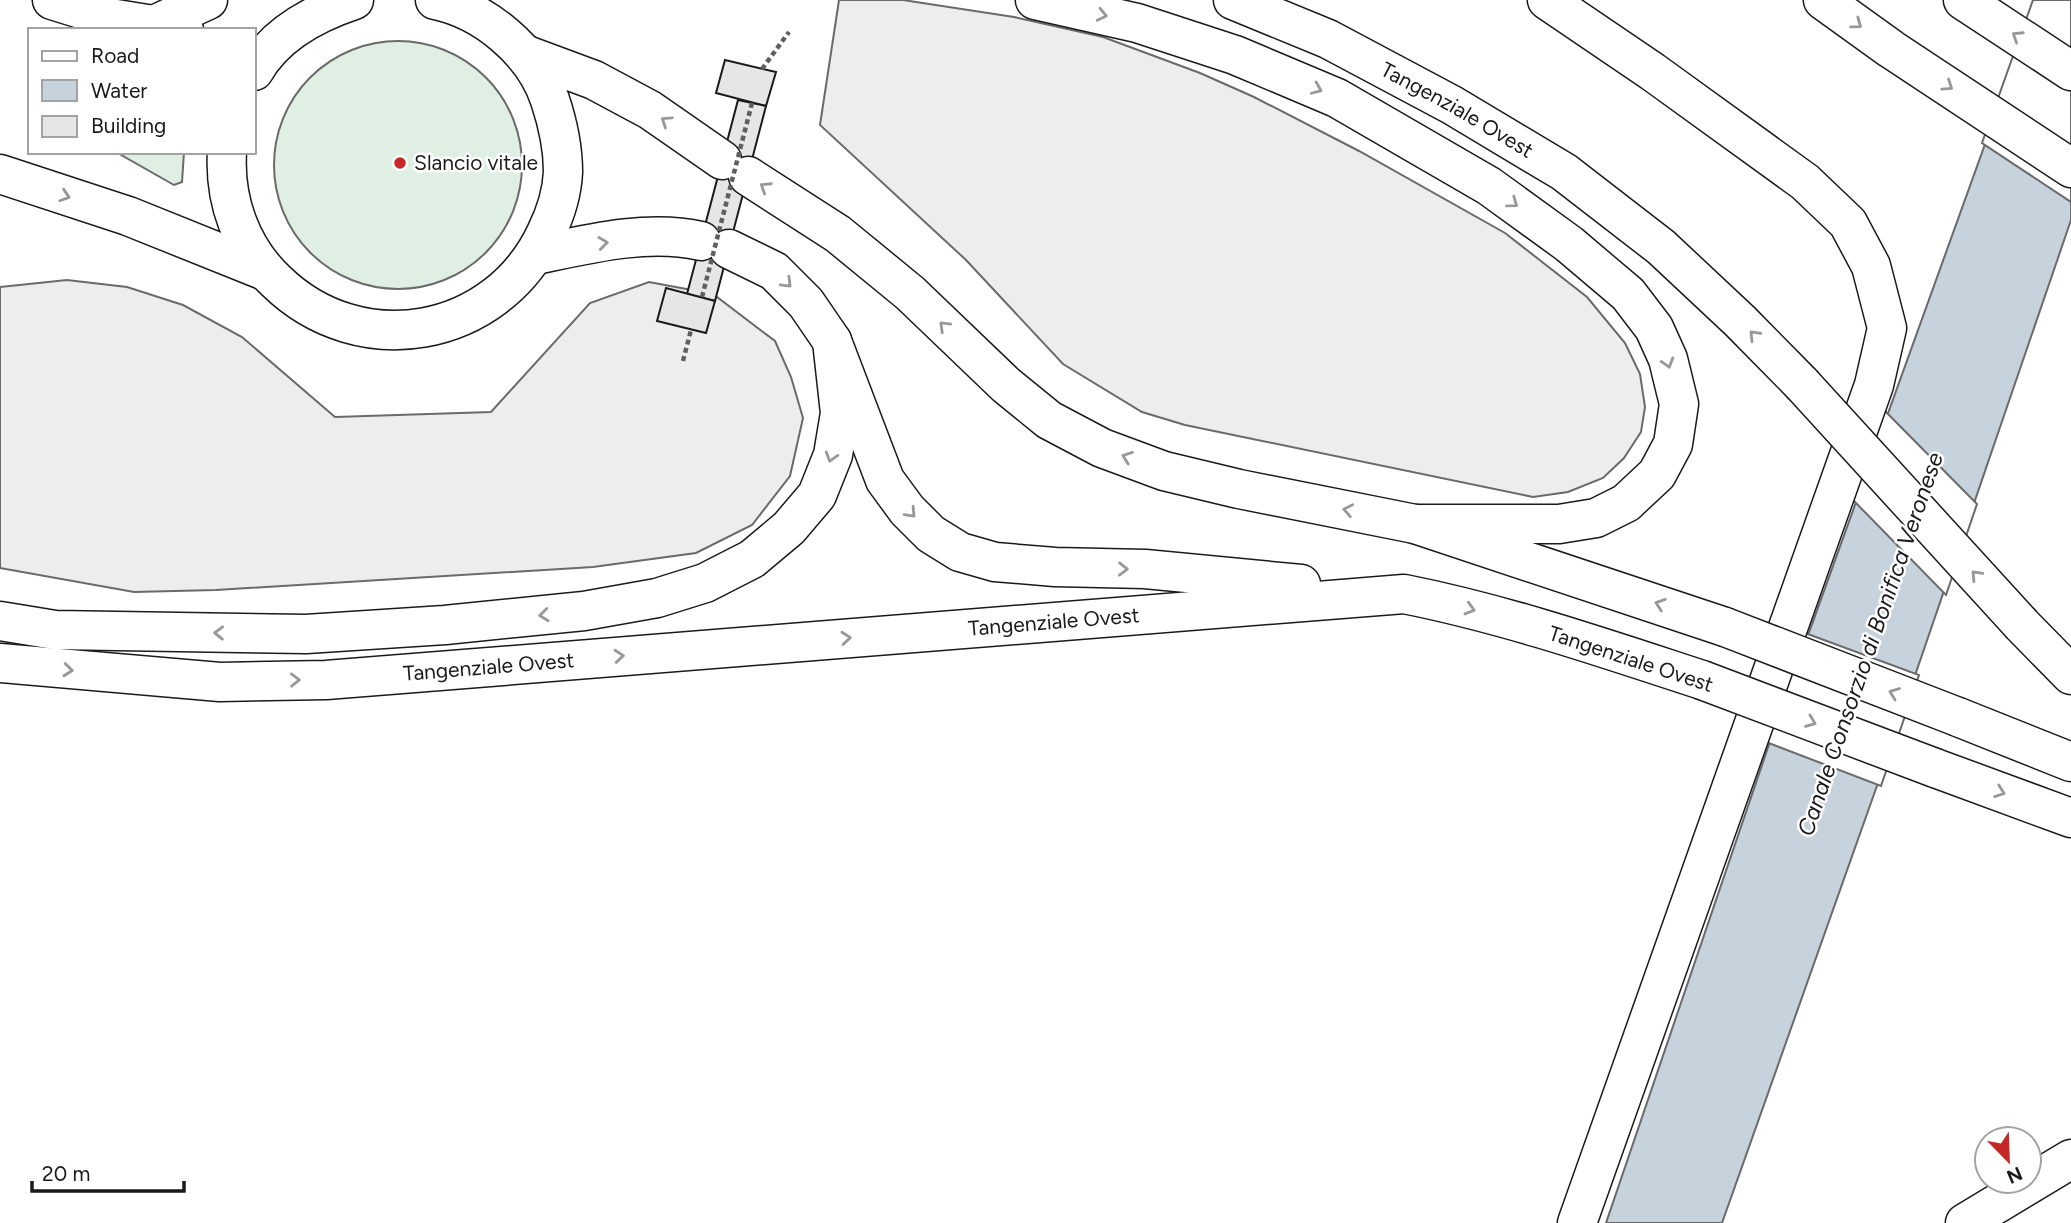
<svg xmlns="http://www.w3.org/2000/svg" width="2071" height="1223" font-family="Figtree,sans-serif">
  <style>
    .green { fill: #e0efe3; stroke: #6a6a6a; stroke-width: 2 }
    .parking { fill: #ededed; stroke: #6a6a6a; stroke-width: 2 }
    .water { fill: #c6d2dc; stroke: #6a6a6a; stroke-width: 2 }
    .pier { fill: #fff; stroke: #6a6a6a; stroke-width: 2 }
    .building { fill: #e6e6e6; stroke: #1a1a1a; stroke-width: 2 }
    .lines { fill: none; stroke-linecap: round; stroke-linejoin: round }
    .minor-casing { stroke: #1a1a1a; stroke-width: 41 }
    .major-casing { stroke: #1a1a1a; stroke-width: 41 }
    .highway-casing { stroke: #1a1a1a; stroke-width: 41 }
    .path { stroke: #5f5f5f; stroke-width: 4.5; stroke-dasharray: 5 3.5; stroke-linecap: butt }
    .minor { stroke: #fff; stroke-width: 38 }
    .major { stroke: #fff; stroke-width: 38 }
    .highway { stroke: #fff; stroke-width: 38 }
    .highway-bridge-casing { stroke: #1a1a1a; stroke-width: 41; stroke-linecap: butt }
    .path-bridge { stroke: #5f5f5f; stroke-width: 4.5; stroke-dasharray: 5 3.5; stroke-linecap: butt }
    .highway-bridge { stroke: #fff; stroke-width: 38 }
    .oneway { stroke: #989898 }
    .poi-dot { fill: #c62828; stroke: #fff; stroke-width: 2.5 }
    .labels { text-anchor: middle; stroke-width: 5; stroke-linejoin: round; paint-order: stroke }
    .street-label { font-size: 21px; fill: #1a1a1a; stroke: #fff }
    .poi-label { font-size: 21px; fill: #1a1a1a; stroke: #fff; text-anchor: start }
    .water-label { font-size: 23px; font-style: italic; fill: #1a1a1a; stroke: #fff }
  </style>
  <rect width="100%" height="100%" fill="#fff"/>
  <g class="green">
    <circle cx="398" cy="165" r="124"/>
    <polygon points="116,152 184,152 182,182 174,185"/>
  </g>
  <g class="parking">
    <polygon points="839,0 903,0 1014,17 1103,37 1200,73 1254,97 1359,151 1505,233 1587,297 1625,343 1640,374 1645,407 1641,432 1624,458 1603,478 1568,492 1533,497 1185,425 1142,412 1063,364 966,260 820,125"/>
    <polygon points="67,280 127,287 183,305 242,337 335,417 491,412 590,303 649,282 713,294 775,341 791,377 803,418 790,476 752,525 696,553 593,567 216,590 134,592 0,568 0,287"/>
  </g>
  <polygon class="water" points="2037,0 2071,0 2071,220 1884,766 1722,1223 1606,1223 1776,724"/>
  <g class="pier">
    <polygon points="2033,0 2071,0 2071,202 1982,143"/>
    <polygon points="1885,411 1977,504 1946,595 1853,500"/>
    <polygon points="1805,633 1919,675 1881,786 1766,742"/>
  </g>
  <g class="building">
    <polygon points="725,60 776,72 766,106 716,93"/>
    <polygon points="738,100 766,106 715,301 687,294"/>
    <polygon points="666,288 715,301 706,333 657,321"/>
  </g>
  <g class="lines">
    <defs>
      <g id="minor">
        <polyline points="1547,0 1653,72 1805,182 1848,223 1871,266 1887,328 1874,385 1577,1223"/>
        <polyline points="154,25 208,0"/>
      </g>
      <polyline id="major" points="1965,1223 2071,1159"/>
      <g id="highway">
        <polyline points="52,0 110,18 184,30"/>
        <polyline points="1035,0 1137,23 1235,55 1337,98 1489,186 1569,244 1628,294 1654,328 1668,359 1679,404 1673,444 1657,474 1626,503 1596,518 1559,524 1415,524"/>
        <path id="s1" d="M1233,0L1328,39L1452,105L1564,172L1661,247L1740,321L1802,384"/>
        <polyline points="1823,0 1891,49 2071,168"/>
        <polyline points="1963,0 2071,71"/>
        <polyline points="524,54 594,80 650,110 722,160"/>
        <path d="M254,71C275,34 315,13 354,0"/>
        <path d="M227,152C224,200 241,248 276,281C360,363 496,339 546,233C555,215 562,193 563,172C563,146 558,124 550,100C534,51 484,10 435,0"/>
        <polyline points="0,174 128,216 265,271"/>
        <polyline points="748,176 838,234 910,293 1006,385 1049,420 1102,448 1164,471 1239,489 1415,524 1725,627"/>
        <polyline points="729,249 774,271 806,303 832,341 885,480 907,510 931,534 960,552 995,562 1055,567 1145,569 1301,584"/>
        <path d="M536,255C588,244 647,229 701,241"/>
        <polyline points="0,621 55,630 306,634 445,625 584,611 657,598 705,583 752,559 789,528 817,495 833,455 840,413 832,341"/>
        <polyline points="2022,625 2071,675"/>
        <path id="s2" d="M0,663L220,682L326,680L1404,594C1505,614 1604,648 1702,680"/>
        <polyline points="1958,717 2071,762"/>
        <polyline points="1935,768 2071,818"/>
      </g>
    </defs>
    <use href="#minor" class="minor-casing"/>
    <use href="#major" class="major-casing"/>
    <use href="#highway" class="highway-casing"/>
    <g class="path">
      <polyline points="762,69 789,32"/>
      <polyline points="683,361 691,330"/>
    </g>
    <use href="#minor" class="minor"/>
    <use href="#major" class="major"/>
    <use href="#highway" class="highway"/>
    <defs>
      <g id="highway-bridge">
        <polyline points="1802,384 2022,625"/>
        <polyline points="1725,627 1958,717"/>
        <polyline points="1702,680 1935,768"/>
      </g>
    </defs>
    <use href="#highway-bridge" class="highway-bridge-casing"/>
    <polyline class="path-bridge" points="702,297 752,103"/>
    <use href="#highway-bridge" class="highway-bridge"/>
  </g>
  <defs><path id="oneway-chevron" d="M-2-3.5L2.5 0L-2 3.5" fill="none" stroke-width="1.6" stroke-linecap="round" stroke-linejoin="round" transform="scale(1.75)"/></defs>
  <g class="oneway">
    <use href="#oneway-chevron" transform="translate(1102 15) rotate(13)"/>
    <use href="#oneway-chevron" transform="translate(1857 24) rotate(36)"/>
    <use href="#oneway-chevron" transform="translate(2017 36) rotate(-147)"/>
    <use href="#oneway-chevron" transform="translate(1948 86) rotate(34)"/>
    <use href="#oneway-chevron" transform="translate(1317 89) rotate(23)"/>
    <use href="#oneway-chevron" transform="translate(666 121) rotate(-146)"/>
    <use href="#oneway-chevron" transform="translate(765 187) rotate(-147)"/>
    <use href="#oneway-chevron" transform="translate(65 196) rotate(18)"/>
    <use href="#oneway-chevron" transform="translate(1513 203) rotate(36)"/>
    <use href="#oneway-chevron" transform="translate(603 243) rotate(-7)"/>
    <use href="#oneway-chevron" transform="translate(787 283) rotate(45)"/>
    <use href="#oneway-chevron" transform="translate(944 326) rotate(-136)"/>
    <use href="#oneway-chevron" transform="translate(1754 335) rotate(-134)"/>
    <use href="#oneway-chevron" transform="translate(1668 363) rotate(73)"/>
    <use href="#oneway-chevron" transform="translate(831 457) rotate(107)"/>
    <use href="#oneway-chevron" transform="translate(1127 457) rotate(-160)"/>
    <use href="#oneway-chevron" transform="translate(1348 510) rotate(-169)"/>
    <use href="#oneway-chevron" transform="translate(911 513) rotate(47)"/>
    <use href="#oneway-chevron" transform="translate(1123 569) rotate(1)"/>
    <use href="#oneway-chevron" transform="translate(1976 575) rotate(-133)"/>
    <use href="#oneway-chevron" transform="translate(1660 604) rotate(-161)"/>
    <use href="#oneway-chevron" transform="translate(1470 609) rotate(16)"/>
    <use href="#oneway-chevron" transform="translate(544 615) rotate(174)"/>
    <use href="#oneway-chevron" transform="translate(219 633) rotate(-179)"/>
    <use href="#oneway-chevron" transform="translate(846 638) rotate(-5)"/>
    <use href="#oneway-chevron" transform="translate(619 656) rotate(-5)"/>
    <use href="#oneway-chevron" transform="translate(68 670) rotate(6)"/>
    <use href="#oneway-chevron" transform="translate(295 680) rotate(-1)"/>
    <use href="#oneway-chevron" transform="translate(1894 693) rotate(-159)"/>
    <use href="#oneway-chevron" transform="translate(1811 722) rotate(21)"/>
    <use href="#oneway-chevron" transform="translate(2000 792) rotate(20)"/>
  </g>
  <circle class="poi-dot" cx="400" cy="163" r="7"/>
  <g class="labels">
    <g class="street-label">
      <text dy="7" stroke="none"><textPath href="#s1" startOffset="250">Tangenziale Ovest</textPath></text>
      <text dy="7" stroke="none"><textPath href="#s2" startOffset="1057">Tangenziale Ovest</textPath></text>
      <text transform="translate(1631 659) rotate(18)" y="7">Tangenziale Ovest</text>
      <text dy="7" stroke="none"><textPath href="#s2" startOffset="490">Tangenziale Ovest</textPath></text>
    </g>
    <g class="poi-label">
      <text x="414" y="170">Slancio vitale</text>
    </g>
    <g class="water-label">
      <text transform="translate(1870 644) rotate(-71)" y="8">Canale Consorzio di Bonifica Veronese</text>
    </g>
  </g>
  <rect x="28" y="28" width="228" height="126" fill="#ffffff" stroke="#a3a3a3" stroke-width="2"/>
  <rect x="42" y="51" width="35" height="10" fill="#ffffff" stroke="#a3a3a3" stroke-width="2"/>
  <text x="91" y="63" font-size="21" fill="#1a1a1a">Road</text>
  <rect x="42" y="80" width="35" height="21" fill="#c6d2dc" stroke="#a3a3a3" stroke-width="2"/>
  <text x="91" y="98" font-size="21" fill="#1a1a1a">Water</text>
  <rect x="42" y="116" width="35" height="21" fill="#e6e6e6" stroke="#a3a3a3" stroke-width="2"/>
  <text x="91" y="133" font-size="21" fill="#1a1a1a">Building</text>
  <g transform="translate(2008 1160) rotate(157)"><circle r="33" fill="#ffffff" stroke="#a3a3a3" stroke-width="2"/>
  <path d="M0-5L12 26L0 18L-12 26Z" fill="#c62828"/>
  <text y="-10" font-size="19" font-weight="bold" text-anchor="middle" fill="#1a1a1a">N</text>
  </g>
  <path d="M32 1181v10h152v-10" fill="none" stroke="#1a1a1a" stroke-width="3.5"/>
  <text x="42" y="1181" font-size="21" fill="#1a1a1a" stroke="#ffffff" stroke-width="5" paint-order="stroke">20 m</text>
</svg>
